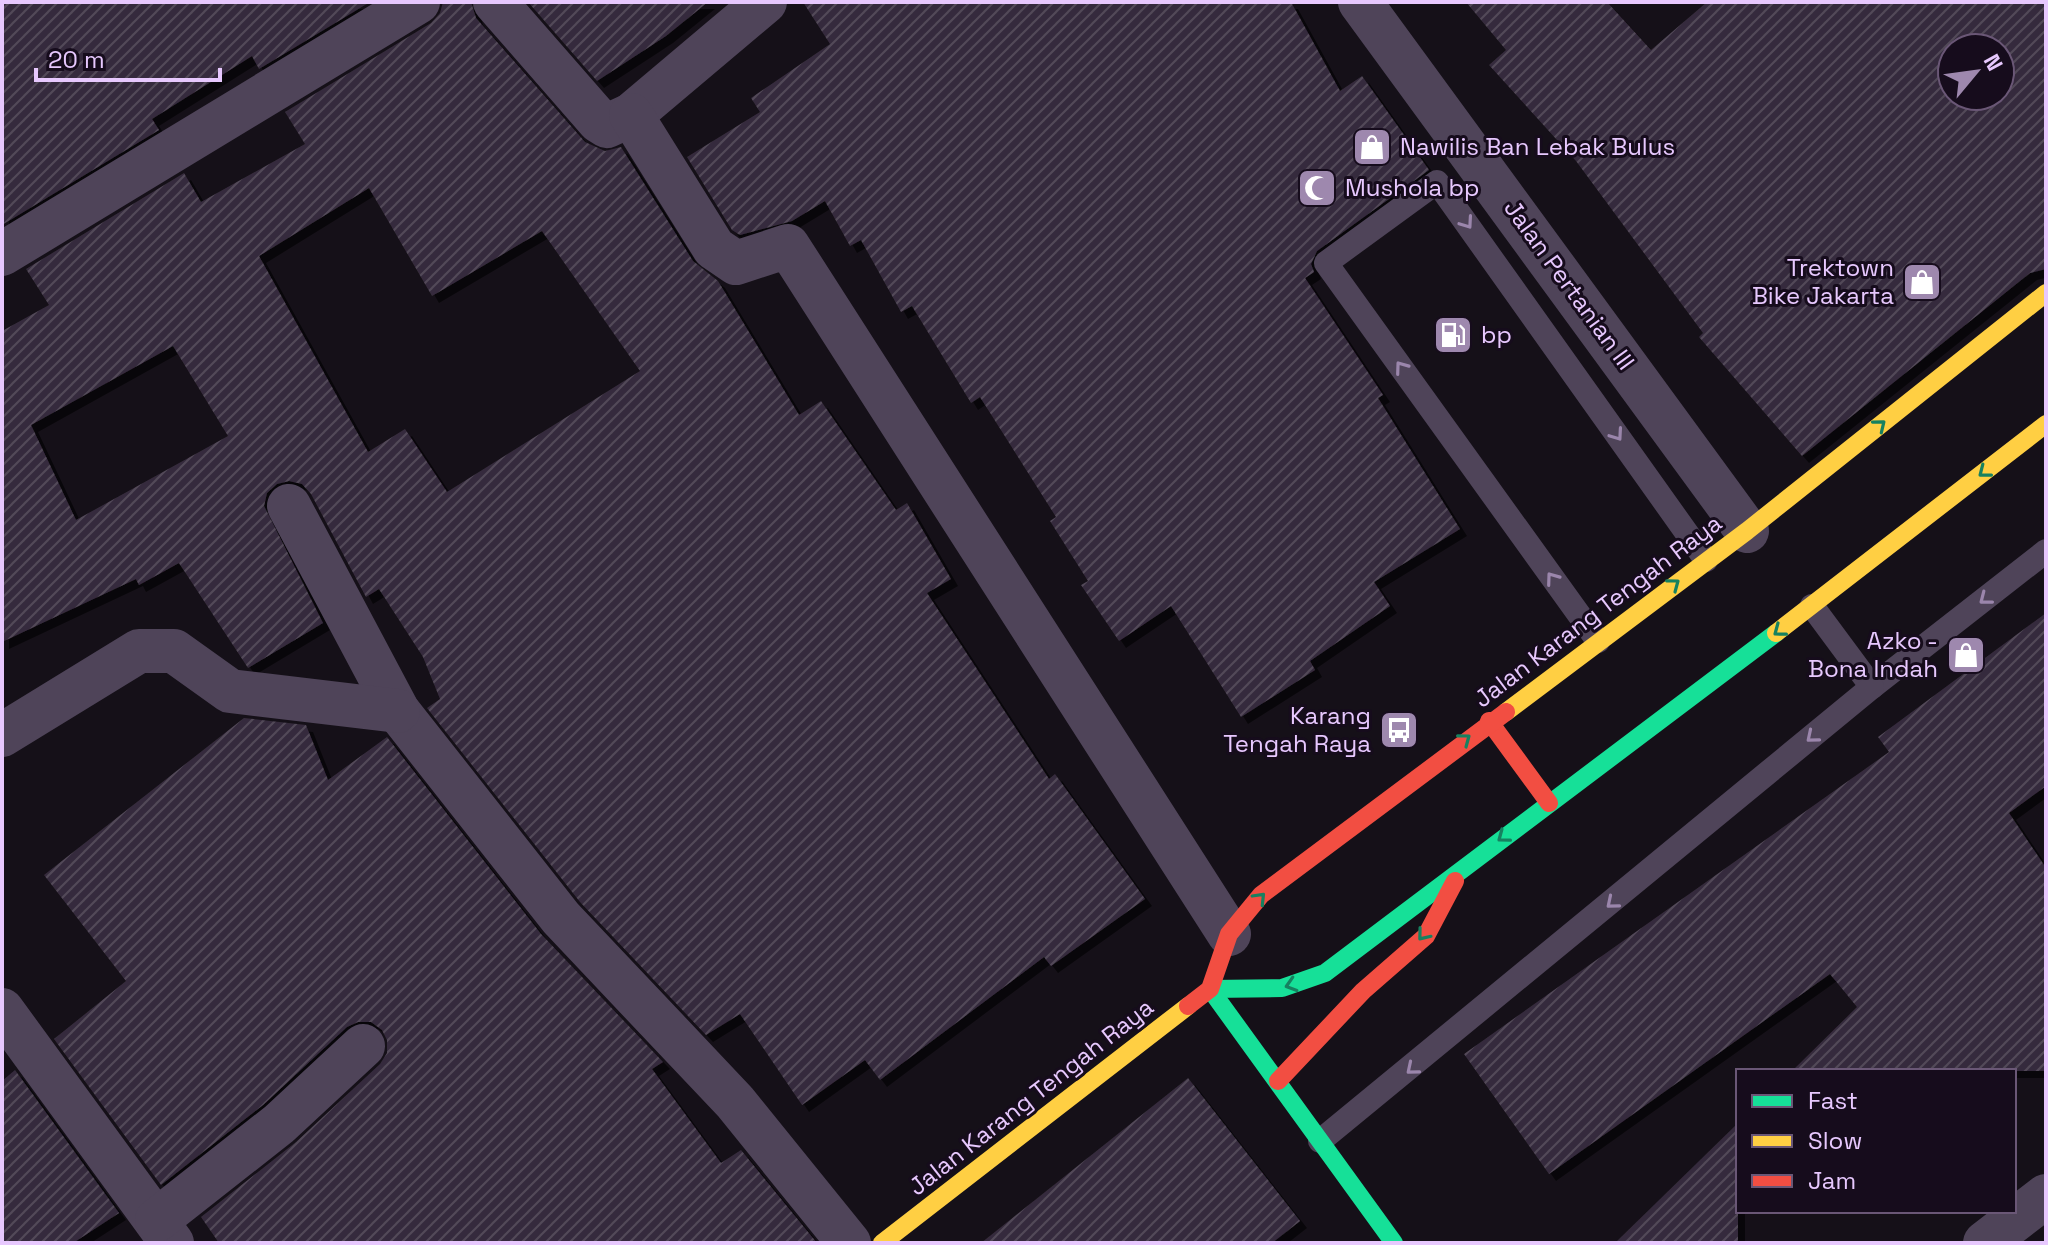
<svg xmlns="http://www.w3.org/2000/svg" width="2048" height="1245" font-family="'Space Grotesk',sans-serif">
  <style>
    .building { fill: url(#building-hatch); fill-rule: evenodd; filter: url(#shadow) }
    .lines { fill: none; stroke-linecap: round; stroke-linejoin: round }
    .lane { stroke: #4f4459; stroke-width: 24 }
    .street { stroke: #4f4459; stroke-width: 44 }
    .fast { stroke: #16e098; stroke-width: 18 }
    .slow { stroke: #ffcf43; stroke-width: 18 }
    .jam { stroke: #f24e42; stroke-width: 18 }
    .oneway { stroke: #9b86ac }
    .oneway2 { stroke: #168160 }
    .labels { text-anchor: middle; stroke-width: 6; stroke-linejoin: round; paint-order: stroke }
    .poi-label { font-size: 24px; fill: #e7c8fe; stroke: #160c1c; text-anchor: start }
    .street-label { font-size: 24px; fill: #e7c8fe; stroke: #160c1c }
  </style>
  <defs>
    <pattern id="building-hatch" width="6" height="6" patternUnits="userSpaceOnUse" patternTransform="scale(2)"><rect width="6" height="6" fill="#362c3c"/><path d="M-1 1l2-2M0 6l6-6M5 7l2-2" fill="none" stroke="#534959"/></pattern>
    <filter id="shadow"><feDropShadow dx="7" dy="7" stdDeviation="0" flood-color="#0009"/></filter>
  </defs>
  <rect width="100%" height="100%" fill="#151018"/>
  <g class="building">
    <polygon points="2,2 370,2 259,69 252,56 152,119 159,130 2,225"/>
    <path d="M443,2H471L476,18L585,142L605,151L621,147L693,261L718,281L799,415L821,401L896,510L907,503L951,579L927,593L1049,779L1055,774L1145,899L1051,966L1044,957L880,1080L865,1060L802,1105L740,1014L706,1035L580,902L427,708L440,699L423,657L379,589L366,597L311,494L302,484L289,481L277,484L267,493L264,506L323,623L248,668L179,563L139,585L136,579L2,642V331L49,305L26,269L184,173L201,202L305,144L285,112L431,23L440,13ZM369,188L432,296L542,231L640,371L447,492L405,429L368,452L259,256ZM173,346L228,436L76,520L31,425Z"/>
    <polygon points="528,2 708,2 666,36 597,81"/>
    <polygon points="803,2 1291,2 1340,91 1362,76 1429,170 1317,251 1311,264 1314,272 1305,278 1383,395 1378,398 1460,529 1374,582 1390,606 1310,661 1315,670 1241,717 1171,606 1119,641 1081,585 1088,581 1050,521 1056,517 980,397 971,403 912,306 901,312 861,240 850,246 825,201 792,221 740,235 732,230 687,157 760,112 751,98 830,44"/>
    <path d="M1466,2H1607L1651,50L1707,2H2046V269L2030,273L1802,456L1699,337L1703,333L1576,161L1489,65L1506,50ZM1952,48H2000V96H1952Z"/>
    <polygon points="2046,613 2046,786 2009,813 2046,868 2046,1071 1792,1071 1857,1007 1830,974 1549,1174 1464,1054 1889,752 1878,737"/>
    <polygon points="244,718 306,725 328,780 387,737 541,934 663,1062 652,1069 721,1163 741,1150 817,1243 219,1243 201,1217 296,1142 380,1064 387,1053 387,1040 382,1030 371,1022 358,1022 347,1027 263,1105 161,1185 54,1039 126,981 44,875"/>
    <polygon points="15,1070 119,1213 73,1243 2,1243 2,1081"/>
    <polygon points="1188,1078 1300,1221 1272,1243 981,1243"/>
    <polygon points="1738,1123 1738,1243 1615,1243"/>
  </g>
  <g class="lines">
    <g class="lane">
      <polyline points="1812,606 1872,687 2046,551"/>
      <polyline points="1598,641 1326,263 1437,182 1706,560"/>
      <polyline points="1320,1141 1872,687"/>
    </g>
    <g class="street">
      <polyline points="495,2 599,121 607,126 631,115 765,2"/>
      <polyline points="1360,2 1747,531"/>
      <polyline points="631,115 714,248 736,263 788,246 1229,934"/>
      <polyline points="2,254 418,2"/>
      <polyline points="289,506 398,711 561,918 735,1102 849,1243"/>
      <polyline points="2,735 139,651 174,651 230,691 398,711"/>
      <polyline points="2,1010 172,1243"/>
      <polyline points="157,1220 279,1124 363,1046"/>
      <polyline points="1985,1243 2046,1196"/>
    </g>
    <g class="fast">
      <polyline points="1210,989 1282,988 1325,973 1776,633"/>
      <polyline points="1210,989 1394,1243"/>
    </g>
    <g class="slow">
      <polyline points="1776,633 2046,424"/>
      <polyline points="1506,712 1747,531 2046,293"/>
      <polyline points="882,1243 1188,1006"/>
    </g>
    <g class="jam">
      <polyline points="1489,721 1549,803"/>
      <polyline points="1188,1006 1210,989 1229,934 1261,895 1506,712"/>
      <polyline points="1278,1081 1363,991 1426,936 1455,881"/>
    </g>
  </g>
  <defs><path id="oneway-chevron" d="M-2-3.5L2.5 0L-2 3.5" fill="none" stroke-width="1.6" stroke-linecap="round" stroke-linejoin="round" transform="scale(2)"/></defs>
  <g class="oneway">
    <use href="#oneway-chevron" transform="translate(1467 223) rotate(55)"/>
    <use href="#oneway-chevron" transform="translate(1401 367) rotate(-126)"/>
    <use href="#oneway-chevron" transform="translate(1617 435) rotate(55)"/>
    <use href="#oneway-chevron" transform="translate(1552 578) rotate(-126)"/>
    <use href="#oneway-chevron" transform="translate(1985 599) rotate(142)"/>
    <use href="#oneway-chevron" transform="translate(1812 737) rotate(140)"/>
    <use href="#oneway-chevron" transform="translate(1612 903) rotate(140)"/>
    <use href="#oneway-chevron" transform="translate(1412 1069) rotate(140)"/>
  </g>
  <g class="oneway2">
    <use href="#oneway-chevron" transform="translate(1880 425) rotate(-39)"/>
    <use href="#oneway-chevron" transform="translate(1984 472) rotate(142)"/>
    <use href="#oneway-chevron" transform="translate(1674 584) rotate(-37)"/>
    <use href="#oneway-chevron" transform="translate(1779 631) rotate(143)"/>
    <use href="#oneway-chevron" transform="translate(1465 739) rotate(-37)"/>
    <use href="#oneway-chevron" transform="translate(1503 837) rotate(143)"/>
    <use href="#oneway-chevron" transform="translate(1260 898) rotate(-46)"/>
    <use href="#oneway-chevron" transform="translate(1423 935) rotate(129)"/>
    <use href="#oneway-chevron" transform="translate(1291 985) rotate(163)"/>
  </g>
  <defs>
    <symbol id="shop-square" viewBox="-11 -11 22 22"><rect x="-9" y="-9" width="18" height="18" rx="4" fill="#9e88ae" stroke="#160c1c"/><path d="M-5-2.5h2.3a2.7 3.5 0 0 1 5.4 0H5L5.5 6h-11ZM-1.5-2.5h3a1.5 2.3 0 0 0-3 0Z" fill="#fff"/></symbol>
    <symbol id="mosque-square" viewBox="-11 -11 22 22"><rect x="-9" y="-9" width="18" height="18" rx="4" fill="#9e88ae" stroke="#160c1c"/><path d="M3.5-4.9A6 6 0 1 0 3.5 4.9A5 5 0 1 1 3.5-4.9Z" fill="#fff"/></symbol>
    <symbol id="fuel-square" viewBox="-11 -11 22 22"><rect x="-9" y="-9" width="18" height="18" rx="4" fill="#9e88ae" stroke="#160c1c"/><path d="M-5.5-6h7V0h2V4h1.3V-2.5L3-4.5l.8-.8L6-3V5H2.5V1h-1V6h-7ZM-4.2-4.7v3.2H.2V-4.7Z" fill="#fff"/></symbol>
    <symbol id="bus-square" viewBox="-11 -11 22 22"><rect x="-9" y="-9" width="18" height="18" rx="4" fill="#9e88ae" stroke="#160c1c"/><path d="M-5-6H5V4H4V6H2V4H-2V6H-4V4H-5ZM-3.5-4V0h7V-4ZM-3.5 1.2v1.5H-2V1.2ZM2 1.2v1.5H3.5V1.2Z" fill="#fff"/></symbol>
  </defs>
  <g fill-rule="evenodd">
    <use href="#shop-square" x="1350" y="125" width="44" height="44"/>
    <use href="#mosque-square" x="1295" y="166" width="44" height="44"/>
    <use href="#shop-square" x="1900" y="260" width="44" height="44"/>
    <use href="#fuel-square" x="1431" y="313" width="44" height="44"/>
    <use href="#shop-square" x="1944" y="633" width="44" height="44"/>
    <use href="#bus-square" x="1377" y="708" width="44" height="44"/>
  </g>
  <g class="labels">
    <g class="poi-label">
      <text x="1400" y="155">Nawilis Ban Lebak Bulus</text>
      <text x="1345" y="196">Mushola bp</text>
      <text x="1894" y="276" text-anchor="end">Trektown<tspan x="1894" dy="28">Bike Jakarta</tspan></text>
      <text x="1481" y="343">bp</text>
      <text x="1938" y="649" text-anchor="end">Azko -<tspan x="1938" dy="28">Bona Indah</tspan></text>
      <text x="1371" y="724" text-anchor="end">Karang<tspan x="1371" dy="28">Tengah Raya</tspan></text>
    </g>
    <g class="street-label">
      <text transform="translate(1569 285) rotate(54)" y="8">Jalan Pertanian III</text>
      <text transform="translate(1598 611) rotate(-37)" y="8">Jalan Karang Tengah Raya</text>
      <text transform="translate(1031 1097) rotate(-38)" y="8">Jalan Karang Tengah Raya</text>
    </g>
  </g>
  <rect width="2048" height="1245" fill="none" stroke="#e7c8fe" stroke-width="8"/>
  <rect x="1736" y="1069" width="280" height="144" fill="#160c1c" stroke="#6a5776" stroke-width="2"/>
  <rect x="1752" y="1095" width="40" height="12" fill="#16e098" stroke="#6a5776" stroke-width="2"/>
  <text x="1808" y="1109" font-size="24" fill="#e7c8fe">Fast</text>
  <rect x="1752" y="1135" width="40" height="12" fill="#ffcf43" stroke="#6a5776" stroke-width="2"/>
  <text x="1808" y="1149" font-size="24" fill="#e7c8fe">Slow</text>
  <rect x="1752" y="1175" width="40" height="12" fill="#f24e42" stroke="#6a5776" stroke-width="2"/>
  <text x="1808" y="1189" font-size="24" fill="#e7c8fe">Jam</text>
  <g transform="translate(1976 72) rotate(61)"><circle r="38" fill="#160c1c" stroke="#6a5776" stroke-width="2"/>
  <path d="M0-6L14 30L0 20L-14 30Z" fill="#9e88ae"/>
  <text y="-12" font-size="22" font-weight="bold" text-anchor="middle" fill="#e7c8fe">N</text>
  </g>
  <path d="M36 68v12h184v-12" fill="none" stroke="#e7c8fe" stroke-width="4"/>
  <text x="48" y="68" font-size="24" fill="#e7c8fe" stroke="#160c1c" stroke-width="6" paint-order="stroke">20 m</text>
</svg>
